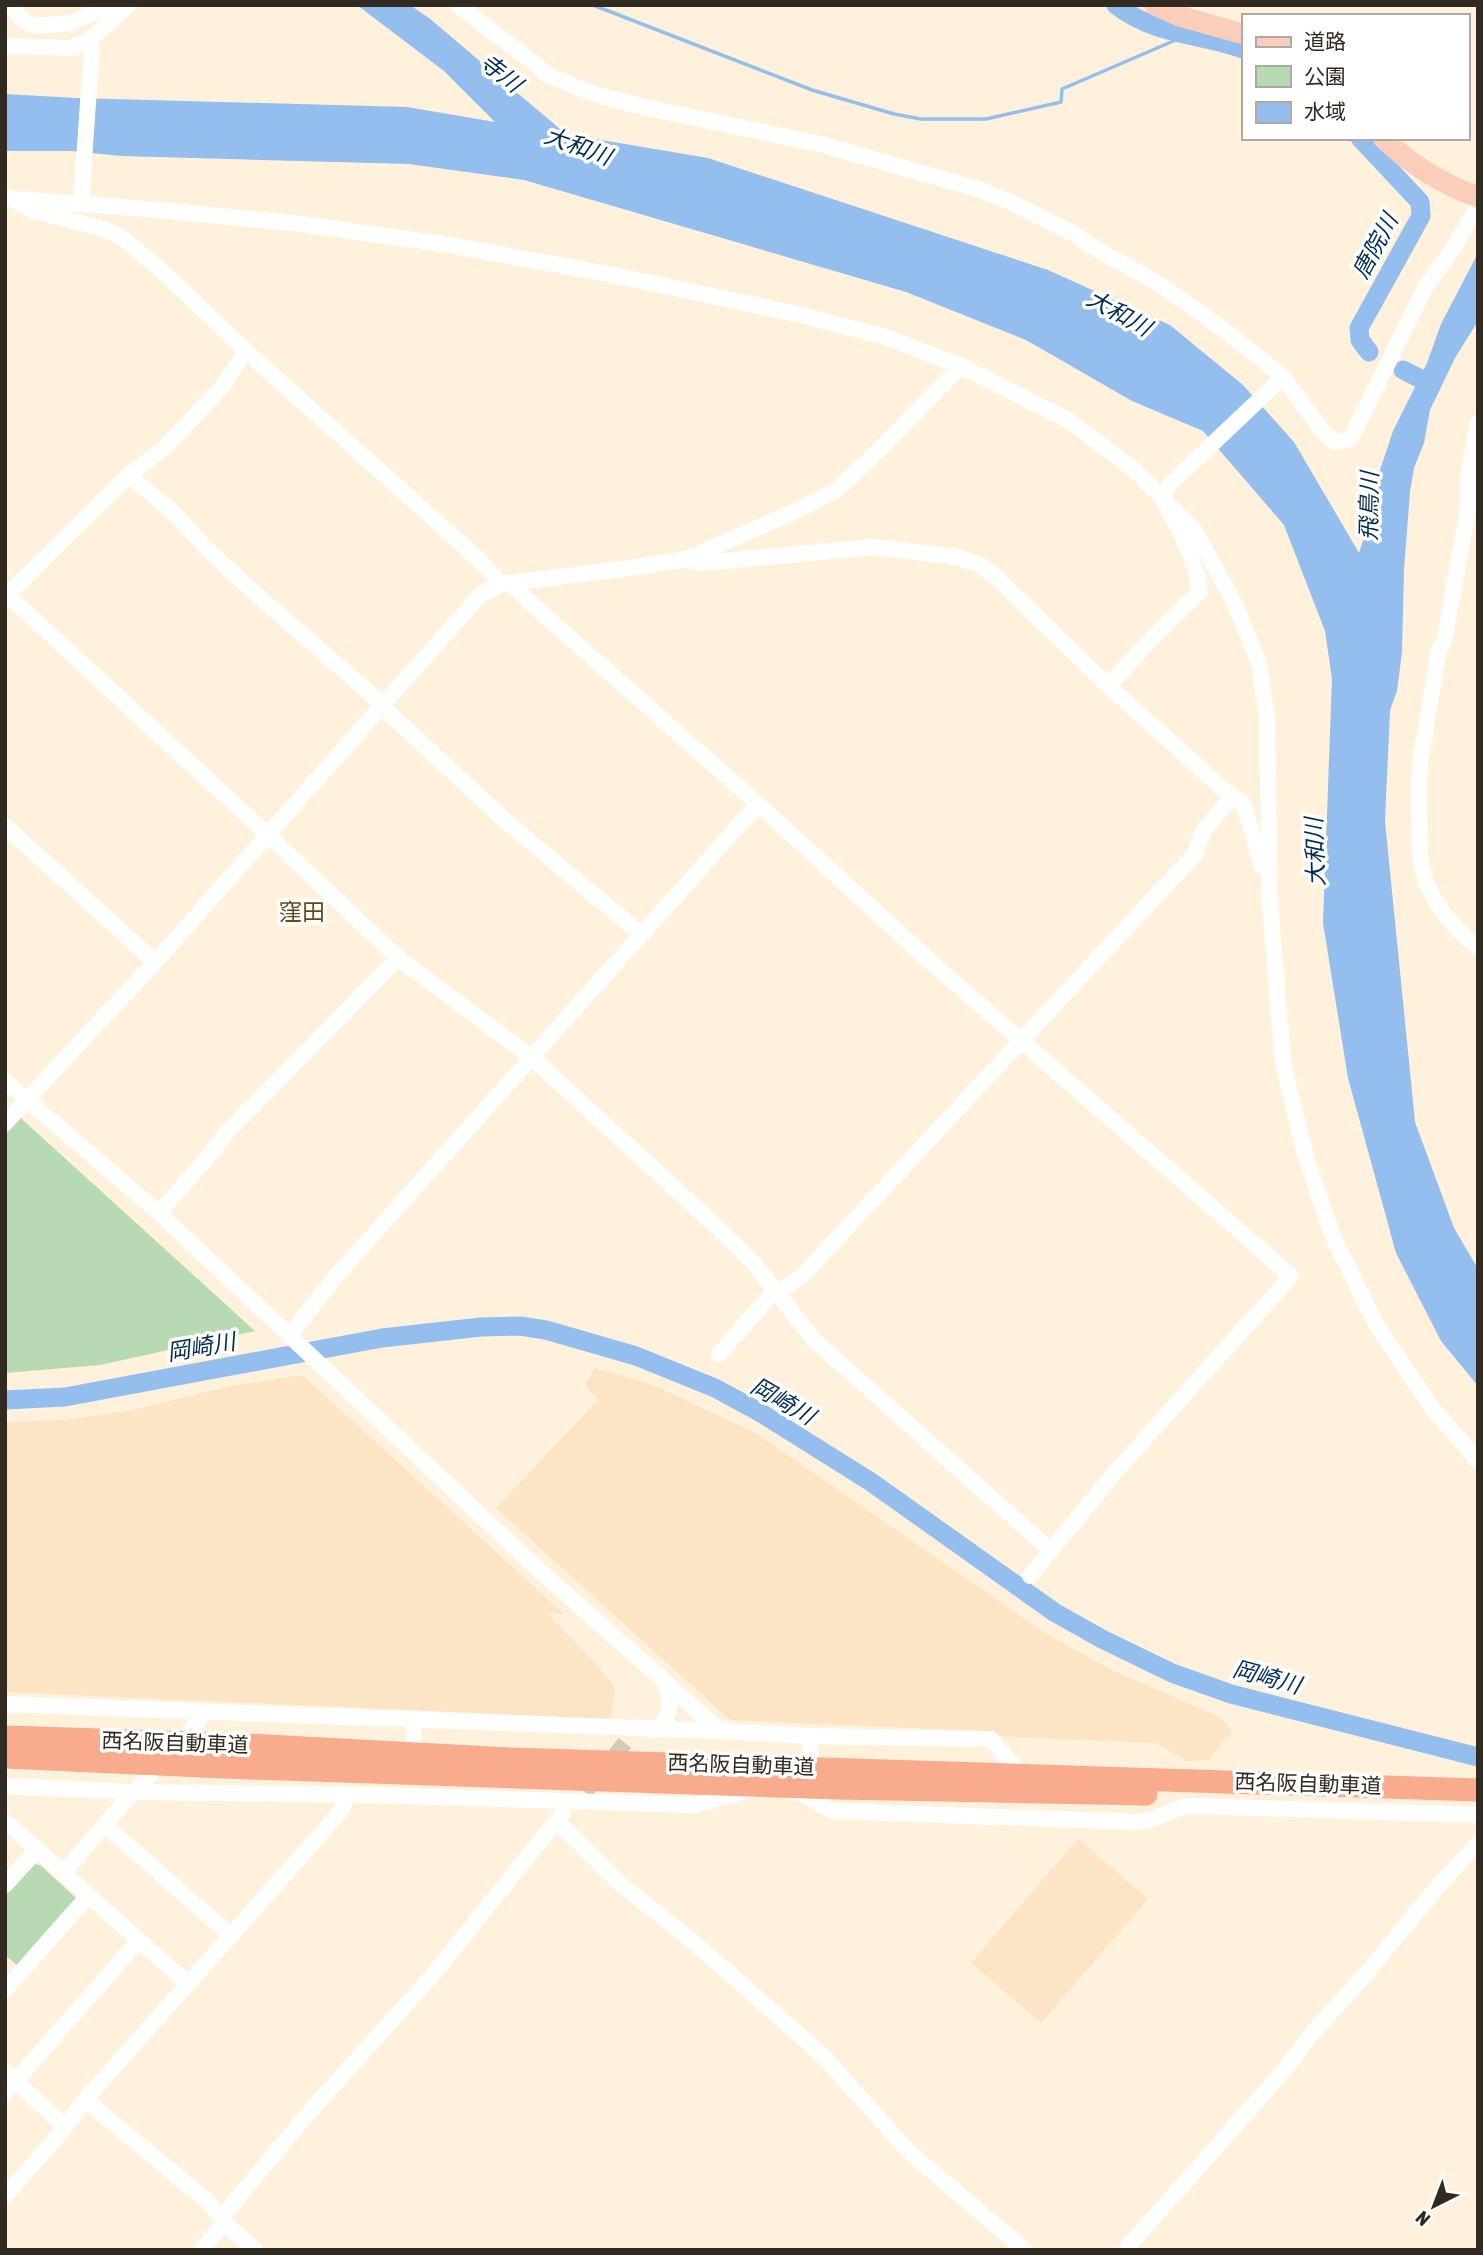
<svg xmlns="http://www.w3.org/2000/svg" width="1483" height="2255" font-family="'Asap Condensed','Noto Sans JP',sans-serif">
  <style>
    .built { fill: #fbe5c4 }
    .green { fill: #b8dab2 }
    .water { fill: #93beed }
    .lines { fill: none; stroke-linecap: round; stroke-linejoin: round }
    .stream { stroke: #93beed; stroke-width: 3.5 }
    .river { stroke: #93beed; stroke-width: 19 }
    .minor-tunnel { stroke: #d6c9b6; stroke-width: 16; stroke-dasharray: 16 8; stroke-linecap: butt }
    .minor { stroke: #fff; stroke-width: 16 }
    .major { stroke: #fbcdbb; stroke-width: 21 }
    .highway { stroke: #f9ab8d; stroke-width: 23 }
    .labels { text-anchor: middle; stroke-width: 7; stroke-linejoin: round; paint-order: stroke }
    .street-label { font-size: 21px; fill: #312a20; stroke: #fff }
    .water-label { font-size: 23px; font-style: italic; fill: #002b55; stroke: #fff }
    .neighbourhood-label { font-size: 23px; fill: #694814; stroke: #fff }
  </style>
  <rect width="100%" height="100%" fill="#fff1dc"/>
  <g class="built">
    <polygon points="595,1368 653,1385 756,1433 1045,1633 1114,1671 1220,1717 1232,1731 1208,1760 1187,1761 1156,1743 996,1736 981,1731 730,1720 496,1508 598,1400 585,1384"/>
    <polygon points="302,1375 564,1614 548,1614 594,1662 615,1688 611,1719 5,1692 5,1422 63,1420 134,1410 226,1387"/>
    <polygon points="1078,1839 1148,1899 1041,2023 971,1963"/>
  </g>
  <g class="green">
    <polygon points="21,1118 24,1121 255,1331 100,1365 5,1373 5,1135"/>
    <polygon points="35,1864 40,1865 76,1898 20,1968 5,1955 5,1895"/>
  </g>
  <polygon class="water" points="357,5 410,5 429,18 566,134 708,158 1048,270 1170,325 1243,385 1294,442 1359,553 1368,524 1371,497 1393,431 1427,363 1441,324 1478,253 1478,321 1455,358 1430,410 1424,443 1414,468 1410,492 1404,569 1402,652 1397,691 1390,710 1385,821 1415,1122 1454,1228 1478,1269 1478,1386 1441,1341 1396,1253 1348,1078 1323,923 1332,679 1325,631 1284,525 1203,431 1132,401 1026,340 906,292 524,180 409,164 121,156 71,151 5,151 5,94 77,98 407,107 495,122 444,71"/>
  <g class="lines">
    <polyline class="stream" points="593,5 812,90 894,114 921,119 986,119 1061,102 1062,89 1185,36"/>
    <g class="river">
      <path d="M1116,5C1156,36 1198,33 1243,49"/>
      <polyline points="1360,138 1420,202 1421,216 1359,328 1360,340 1369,352"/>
      <polyline points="1403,370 1427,382"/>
      <polyline points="5,1400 65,1397 382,1338 481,1327 520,1326 546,1330 636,1356 715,1388 761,1413 871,1482 1054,1612 1102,1639 1172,1673 1231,1694 1478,1757"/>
    </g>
    <polyline class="minor-tunnel" points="585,1792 625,1743"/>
    <g class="minor">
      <polyline points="11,5 24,21 33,26 71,23 113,5"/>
      <polyline points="457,5 539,67 544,73 593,94 648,108 820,144 978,189 1012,203 1076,235 1089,245 1161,285 1232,336 1283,377 1323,432 1335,442 1345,441 1352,436 1426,286 1454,247 1478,205"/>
      <polyline points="5,46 71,48 88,41 129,5"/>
      <polyline points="5,198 158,210 301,224 449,245 608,274 797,314 882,336 961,366 1068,420 1132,468 1195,531 1234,602 1259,663 1267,718 1270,904 1283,1063 1305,1154 1333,1237 1378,1328 1433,1409 1478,1461"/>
      <polyline points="15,201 32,210 103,229 120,236 162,271 246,351 477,558 502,584"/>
      <polyline points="81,203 91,60 92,48 88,41"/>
      <polyline points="1478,423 1468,476 1468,509 1445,638 1439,649 1421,757 1419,784 1420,855 1426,884 1443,913 1460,932 1478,947"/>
      <polyline points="129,475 178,517 207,549 249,588 374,697 382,707 509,824 642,935"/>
      <polyline points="686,559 701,563 875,547 956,557 979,564 997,578 1108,686 1232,797 1243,803 1262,866"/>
      <polyline points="511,583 527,600 758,804 924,956 1291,1276 1116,1471 1030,1576"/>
      <polyline points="5,593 268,835 398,958 532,1058 705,1216 752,1261 815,1341 1051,1551"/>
      <polyline points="7,595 129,475 166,446 221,388 246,351"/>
      <path d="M1108,686L1152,638L1200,591C1194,555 1178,527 1161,496L1168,486L1283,377"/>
      <polyline points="5,826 155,962"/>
      <polyline points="5,1081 159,1213 528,1560 720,1731"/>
      <polyline points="5,1123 155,962 481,594 502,584 630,568 686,559 798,510 835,491 871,458 961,366"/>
      <polyline points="159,1213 206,1159 228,1131 398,958"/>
      <polyline points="778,1293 801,1277 1195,854 1203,831 1232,797"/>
      <polyline points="289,1336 336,1276 758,804"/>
      <polyline points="719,1354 775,1290"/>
      <polyline points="5,1704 720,1731 809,1736 991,1739 1012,1764"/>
      <polyline points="413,1719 414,1739"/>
      <path d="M652,1730C674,1715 672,1704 664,1681"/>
      <polyline points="190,1731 204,1713"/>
      <polyline points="809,1736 813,1779"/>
      <polyline points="5,1786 133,1792 371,1795 695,1805 745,1791"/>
      <path d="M792,1791C808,1794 819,1806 834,1811L1139,1822C1157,1821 1171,1808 1190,1806L1478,1815"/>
      <polyline points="5,1821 188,1984"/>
      <polyline points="557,1821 618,1882 692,1941 823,2056 910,2153 1025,2250"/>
      <polyline points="106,1826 231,1936"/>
      <path d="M63,1873C92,1841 119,1805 150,1775"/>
      <polyline points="5,1885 37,1850"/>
      <polyline points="5,1990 88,1896"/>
      <polyline points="5,2072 65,2126"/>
      <polyline points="5,2093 138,1941"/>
      <polyline points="85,2100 206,2200 228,2226 255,2250"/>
      <polyline points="5,2196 59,2135 85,2100 341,1811 348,1794"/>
      <polyline points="201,2250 221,2227 221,2218 311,2110 431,1977 562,1814"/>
      <polyline points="1125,2250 1286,2068 1313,2032 1365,1975 1438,1886 1478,1843"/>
    </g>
    <g class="major">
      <polyline points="1155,5 1179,16 1243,34"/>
      <path d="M1383,138C1411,165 1441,184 1478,197"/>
    </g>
    <g class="highway">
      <polyline points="5,1737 228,1744 511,1759 1478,1790"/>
      <polyline points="5,1757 223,1767 839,1788 1146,1794"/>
    </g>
  </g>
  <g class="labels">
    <g class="street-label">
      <text transform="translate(175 1743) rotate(2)" y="7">西名阪自動車道</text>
      <text transform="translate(741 1765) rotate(2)" y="7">西名阪自動車道</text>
      <text transform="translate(1308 1784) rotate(2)" y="7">西名阪自動車道</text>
    </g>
    <g class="water-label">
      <text transform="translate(501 73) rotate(38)" y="8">寺川</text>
      <text transform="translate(578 146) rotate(20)" y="8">大和川</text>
      <text transform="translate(1375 246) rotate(-62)" y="8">唐院川</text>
      <text transform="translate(1119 313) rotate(29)" y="8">大和川</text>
      <text transform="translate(1369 506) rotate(-89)" y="8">飛鳥川</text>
      <text transform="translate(1315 852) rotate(-92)" y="8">大和川</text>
      <text transform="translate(201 1347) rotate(-10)" y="8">岡崎川</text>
      <text transform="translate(783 1401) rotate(30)" y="8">岡崎川</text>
      <text transform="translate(1267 1677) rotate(15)" y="8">岡崎川</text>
    </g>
    <g class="neighbourhood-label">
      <text x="302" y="920">窪田</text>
    </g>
  </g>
  <rect width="1483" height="2255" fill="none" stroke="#312a20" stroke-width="14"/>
  <rect x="1242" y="14" width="228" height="126" fill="#ffffff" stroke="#adaaa6" stroke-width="2"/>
  <rect x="1256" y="37" width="35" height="10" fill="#fbcdbb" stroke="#adaaa6" stroke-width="2"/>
  <text x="1304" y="49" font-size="21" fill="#312a20">道路</text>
  <rect x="1256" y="66" width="35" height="21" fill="#b8dab2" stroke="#adaaa6" stroke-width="2"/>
  <text x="1304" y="84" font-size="21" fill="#312a20">公園</text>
  <rect x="1256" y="102" width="35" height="21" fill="#93beed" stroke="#adaaa6" stroke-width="2"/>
  <text x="1304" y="119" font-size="21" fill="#312a20">水域</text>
  <g transform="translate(1434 2206) rotate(222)" stroke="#ffffff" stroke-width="5" paint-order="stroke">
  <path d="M0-5L12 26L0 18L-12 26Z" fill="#312a20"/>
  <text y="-10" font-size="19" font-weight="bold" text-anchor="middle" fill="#312a20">N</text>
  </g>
</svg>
